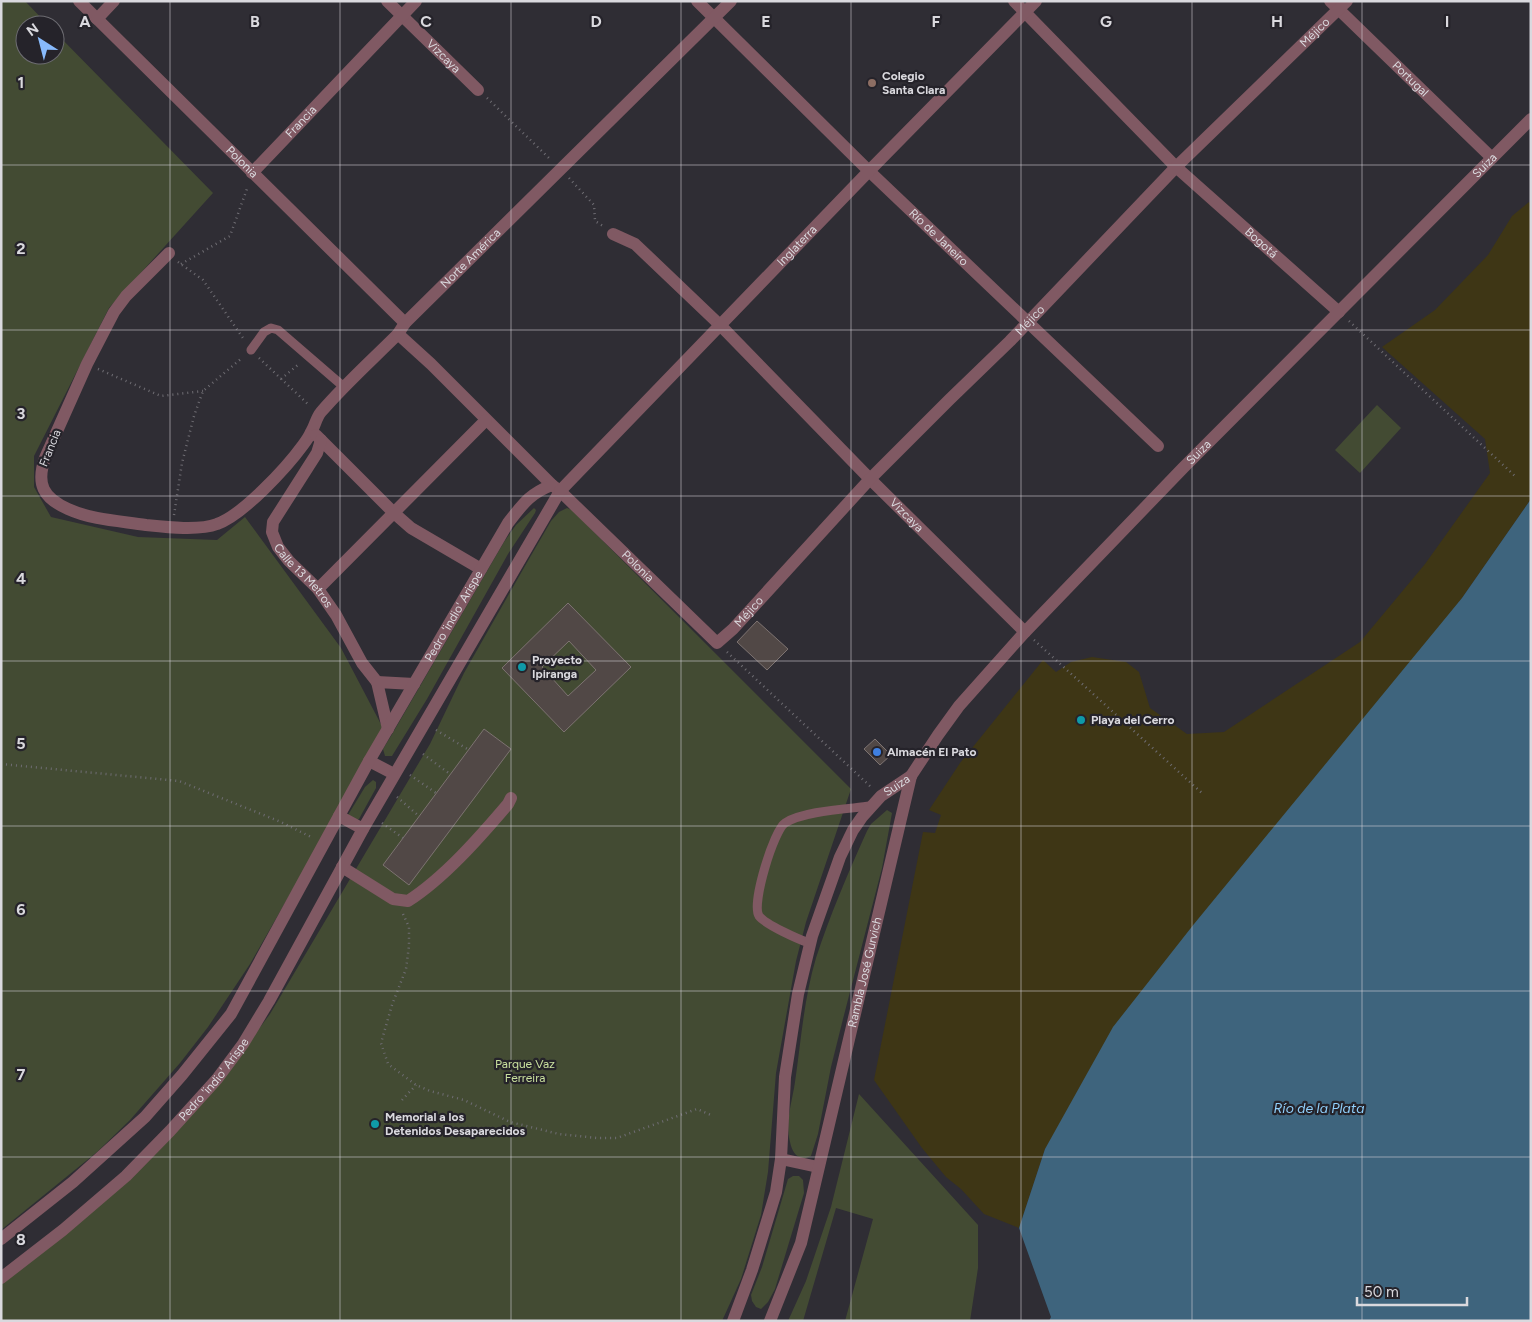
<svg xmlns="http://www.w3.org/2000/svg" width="1532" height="1322" font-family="Figtree,sans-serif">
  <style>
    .green { fill: #434b33 }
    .sand { fill: #3e3615 }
    .water { fill: #3e647d }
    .building { fill: #514846; stroke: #7d7371; fill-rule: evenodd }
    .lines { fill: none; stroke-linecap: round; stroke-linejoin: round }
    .path { stroke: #6f6d73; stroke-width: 2.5; stroke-dasharray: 1 4; stroke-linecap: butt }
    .service { stroke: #805963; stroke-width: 9 }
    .minor { stroke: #805963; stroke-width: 12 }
    .tertiary { stroke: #805963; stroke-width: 12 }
    .grid { fill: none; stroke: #dad9de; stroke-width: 1; stroke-opacity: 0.55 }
    .education-dot { fill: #8d6e63; stroke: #25232a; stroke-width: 2 }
    .culture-dot { fill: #0f9aa8; stroke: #25232a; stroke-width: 2 }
    .shop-dot { fill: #3f7fe0; stroke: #25232a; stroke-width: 2 }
    .labels { text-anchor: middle; stroke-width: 4.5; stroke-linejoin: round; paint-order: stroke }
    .street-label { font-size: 12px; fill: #dad9de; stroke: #25232a }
    .poi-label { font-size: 12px; font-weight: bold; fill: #dad9de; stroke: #25232a; text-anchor: start }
    .park-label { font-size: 12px; fill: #c9e09e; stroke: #25232a }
    .water-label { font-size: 14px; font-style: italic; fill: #91d1fd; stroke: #25232a }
    .grid-label { font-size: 16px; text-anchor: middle; font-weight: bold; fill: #dad9de; stroke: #25232a; stroke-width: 4.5; stroke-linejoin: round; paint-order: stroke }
  </style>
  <rect width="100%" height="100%" fill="#2f2d34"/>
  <g class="green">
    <polygon points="1,1 25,1 48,25 25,25 25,55 55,55 55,32 213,193 109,308 34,456 34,487 51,517 138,537 217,540 245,517 341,648 384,730 250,964 208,1027 180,1063 130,1120 97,1152 1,1230"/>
    <polygon points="1377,405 1401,428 1360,473 1335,450"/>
    <polygon points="534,508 536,510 535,513 508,554 427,699 392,756 385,756 383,749 391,736 504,542 516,525"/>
    <polygon points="567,508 572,510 851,789 806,922 796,961 776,1073 768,1172 761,1215 741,1279 722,1321 1,1321 1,1283 51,1244 234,1062 270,1014 430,744 464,673 529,559 551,521 559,512"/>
    <polygon points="373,780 376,782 376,788 359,819 354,822 348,815 365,787"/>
    <path d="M887,810L892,813L882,868L843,1019L831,1067L818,1134L811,1156L803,1159C795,1156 792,1151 790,1142C785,1122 792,1102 795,1082C801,1041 804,998 816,958C830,915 848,873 867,831L871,824Z"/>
    <polygon points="859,1094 978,1225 978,1268 970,1321 845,1321 873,1219 836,1208 803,1321 788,1321 806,1281 831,1207"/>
    <polygon points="793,1176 799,1176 803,1180 804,1193 775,1289 768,1302 761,1309 756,1307 752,1301 751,1295 762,1267 788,1179"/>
  </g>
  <polygon class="sand" points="1529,202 1531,204 1531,499 1462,598 1045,1149 1019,1228 984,1214 961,1189 946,1177 922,1148 874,1080 923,832 935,833 941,815 929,810 960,763 1043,660 1056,672 1071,662 1092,657 1126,662 1139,672 1150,708 1187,734 1224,732 1360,642 1425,564 1490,473 1485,439 1382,347 1435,310 1488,255 1512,216"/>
  <polygon class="water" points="1531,499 1531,1321 1049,1321 1051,1317 1019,1228 1045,1149 1113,1027 1194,924 1462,598"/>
  <g class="building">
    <path d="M568,603L631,667L564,732L502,668ZM569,641L596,670L568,696L542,667Z"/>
    <polygon points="757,621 788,649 767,670 737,642"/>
    <polygon points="484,729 511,749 409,885 383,865"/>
    <polygon points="875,739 891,755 880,765 864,749"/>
  </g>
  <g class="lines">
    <g class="path">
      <polyline points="487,98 551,160"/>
      <polyline points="569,178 594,205 595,221 603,226"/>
      <polyline points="178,262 203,280 245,341"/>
      <polyline points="181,264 230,236 248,186"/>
      <polyline points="1349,321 1516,477"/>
      <polyline points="259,358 310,406"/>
      <polyline points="98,369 161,396 203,391"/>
      <polyline points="281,379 299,364"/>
      <polyline points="174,515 182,463 194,416 203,391 242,358"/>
      <polyline points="1034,640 1203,794"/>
      <polyline points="727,652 872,788"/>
      <polyline points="436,730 469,750"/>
      <polyline points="423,754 450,774"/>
      <polyline points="1,764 179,781 281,822 313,838"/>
      <polyline points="410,775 436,793"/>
      <polyline points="397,797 419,816"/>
      <polyline points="382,823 403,838"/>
      <polyline points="403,914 409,927 409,946 406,969 392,1005 381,1043 388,1064 416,1085 430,1091 464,1100 510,1122 559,1134 597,1138 617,1138 697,1109 713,1116"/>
      <polyline points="402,1100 416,1085"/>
    </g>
    <g class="service">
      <polyline points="251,350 264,332 271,328 278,330 344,387"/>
      <path d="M809,943C798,939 766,925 759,916C751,904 774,830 785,823C803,811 848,809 870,806"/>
    </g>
    <g class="minor">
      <path id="s1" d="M79,1L405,323"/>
      <path id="s2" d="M387,1L478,90"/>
      <path id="s3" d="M697,1L869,171L1158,446"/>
      <path id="s4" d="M1014,1L1176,167L1339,312"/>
      <path id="s5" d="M1330,1L1492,158"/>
      <polyline points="97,19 114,1"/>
      <path id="s6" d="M252,173L416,1"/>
      <path id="s7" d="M613,234L635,244L721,326L870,479L1025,632"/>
      <path id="s8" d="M169,253L126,296L114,312L87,364L45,458C36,484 43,498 68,509C92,520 120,521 146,525C165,527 199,531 217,524C243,515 287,467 303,445C306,441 309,437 311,432C315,426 316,418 321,412C345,384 372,360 398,334L405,323L731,1"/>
      <path id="s9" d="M398,334L431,364L552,485L560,491L717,643L733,629L870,479L949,400L1010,341L1176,167L1347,1"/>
      <polyline points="316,435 394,513 411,528 481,569"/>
      <path id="s10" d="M321,440L317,453L273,522L272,532L278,547L289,561L318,589L336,615L362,663L377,682"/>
      <polyline points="318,589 486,420"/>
      <polyline points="388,729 377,682 414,684"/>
      <polyline points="369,761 394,774"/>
      <polyline points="339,816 363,829"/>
      <path d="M342,867L393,899L408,901C444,878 480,837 508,804L511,798"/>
      <polyline points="781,1159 818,1167"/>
      <path id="s11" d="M1,1239L73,1182L145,1117L182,1075L231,1014L369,761L508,523C523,504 529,494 552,485"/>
      <path id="s12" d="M1,1278L63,1230L126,1176L170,1131L217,1079L243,1044L269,1001L363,829L560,491"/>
      <path id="s13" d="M733,1321L752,1270L776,1192L781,1159L785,1077L798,994L812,936L840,857L853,830L862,817L881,796L911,776"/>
      <path id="s14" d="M770,1321L801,1243L911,776"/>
    </g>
    <g class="tertiary">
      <path id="s15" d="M560,491L869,171L1036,1"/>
      <path id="s16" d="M911,776L938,735L959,706L1025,632L1183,468L1531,119"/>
    </g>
  </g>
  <path class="grid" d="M170,1V1321M340,1V1321M511,1V1321M681,1V1321M851,1V1321M1021,1V1321M1192,1V1321M1362,1V1321M1,165H1531M1,330H1531M1,496H1531M1,661H1531M1,826H1531M1,991H1531M1,1157H1531"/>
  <circle class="education-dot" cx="872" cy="83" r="5"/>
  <g class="culture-dot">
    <circle cx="522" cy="667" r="5"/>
    <circle cx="1081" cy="720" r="5"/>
    <circle cx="375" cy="1124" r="5"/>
  </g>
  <circle class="shop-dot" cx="877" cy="752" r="5"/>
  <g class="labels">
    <g class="street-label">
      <text dy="4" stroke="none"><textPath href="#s9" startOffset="1299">Méjico</textPath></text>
      <text dy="4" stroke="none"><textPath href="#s2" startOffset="79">Vizcaya</textPath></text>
      <text dy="4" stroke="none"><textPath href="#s5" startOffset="112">Portugal</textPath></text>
      <text dy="4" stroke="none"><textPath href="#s6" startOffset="71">Francia</textPath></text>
      <text dy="4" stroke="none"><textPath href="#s1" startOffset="229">Polonia</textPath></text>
      <text dy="4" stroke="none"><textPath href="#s16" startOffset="839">Suiza</textPath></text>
      <text dy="4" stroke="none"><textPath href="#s3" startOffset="338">Río de Janeiro</textPath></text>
      <text dy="4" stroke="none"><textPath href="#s4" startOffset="346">Bogotá</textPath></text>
      <text dy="4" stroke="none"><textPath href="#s15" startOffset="341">Inglaterra</textPath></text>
      <text dy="4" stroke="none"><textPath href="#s8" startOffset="828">Norte América</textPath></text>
      <text dy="4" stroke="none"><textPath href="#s9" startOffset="894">Méjico</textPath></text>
      <text transform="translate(50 448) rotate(-68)" y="4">Francia</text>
      <text dy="4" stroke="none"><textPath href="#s16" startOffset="434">Suiza</textPath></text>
      <text dy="4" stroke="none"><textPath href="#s7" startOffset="408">Vizcaya</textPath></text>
      <text dy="4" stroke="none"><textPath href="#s9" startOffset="334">Polonia</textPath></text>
      <text dy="4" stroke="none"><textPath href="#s10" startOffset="160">Calle 13 Metros</textPath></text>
      <text dy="4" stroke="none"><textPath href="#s9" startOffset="489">Méjico</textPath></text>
      <text dy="4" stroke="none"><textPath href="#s11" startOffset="779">Pedro 'indio' Arispe</textPath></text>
      <text dy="4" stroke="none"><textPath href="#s13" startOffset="572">Suiza</textPath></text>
      <text dy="4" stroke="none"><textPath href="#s14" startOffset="362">Rambla José Gurvich</textPath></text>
      <text dy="4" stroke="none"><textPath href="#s12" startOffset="292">Pedro 'indio' Arispe</textPath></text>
    </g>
    <g class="poi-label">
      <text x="882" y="80">Colegio<tspan x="882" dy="14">Santa Clara</tspan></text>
      <text x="532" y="664">Proyecto<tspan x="532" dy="14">Ipiranga</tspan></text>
      <text x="1091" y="724">Playa del Cerro</text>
      <text x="887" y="756">Almacén El Pato</text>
      <text x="385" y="1121">Memorial a los<tspan x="385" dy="14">Detenidos Desaparecidos</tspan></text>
    </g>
    <g class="park-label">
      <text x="525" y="1068">Parque Vaz<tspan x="525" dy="14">Ferreira</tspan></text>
    </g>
    <g class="water-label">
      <text x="1319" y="1113">Río de la Plata</text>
    </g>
  </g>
  <g class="grid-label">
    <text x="85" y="27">A</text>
    <text x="255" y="27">B</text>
    <text x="426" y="27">C</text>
    <text x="596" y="27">D</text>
    <text x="766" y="27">E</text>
    <text x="936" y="27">F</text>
    <text x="1106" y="27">G</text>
    <text x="1277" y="27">H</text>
    <text x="1447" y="27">I</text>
    <text x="21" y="88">1</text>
    <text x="21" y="254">2</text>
    <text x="21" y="419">3</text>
    <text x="21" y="584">4</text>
    <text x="21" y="749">5</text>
    <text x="21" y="915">6</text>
    <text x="21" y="1080">7</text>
    <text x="21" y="1245">8</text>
  </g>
  <rect width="1532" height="1322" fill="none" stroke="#dad9de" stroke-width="5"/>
  <g transform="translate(40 40) rotate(324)"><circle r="24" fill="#25232a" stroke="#6d6c72"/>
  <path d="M0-4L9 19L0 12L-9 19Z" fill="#88bafc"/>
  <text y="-8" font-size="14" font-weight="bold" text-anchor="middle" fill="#dad9de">N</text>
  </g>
  <path d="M1357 1297v8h110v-8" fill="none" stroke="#dad9de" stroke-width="2.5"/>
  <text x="1364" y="1297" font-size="15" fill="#dad9de" stroke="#25232a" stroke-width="4" paint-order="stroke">50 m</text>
</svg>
